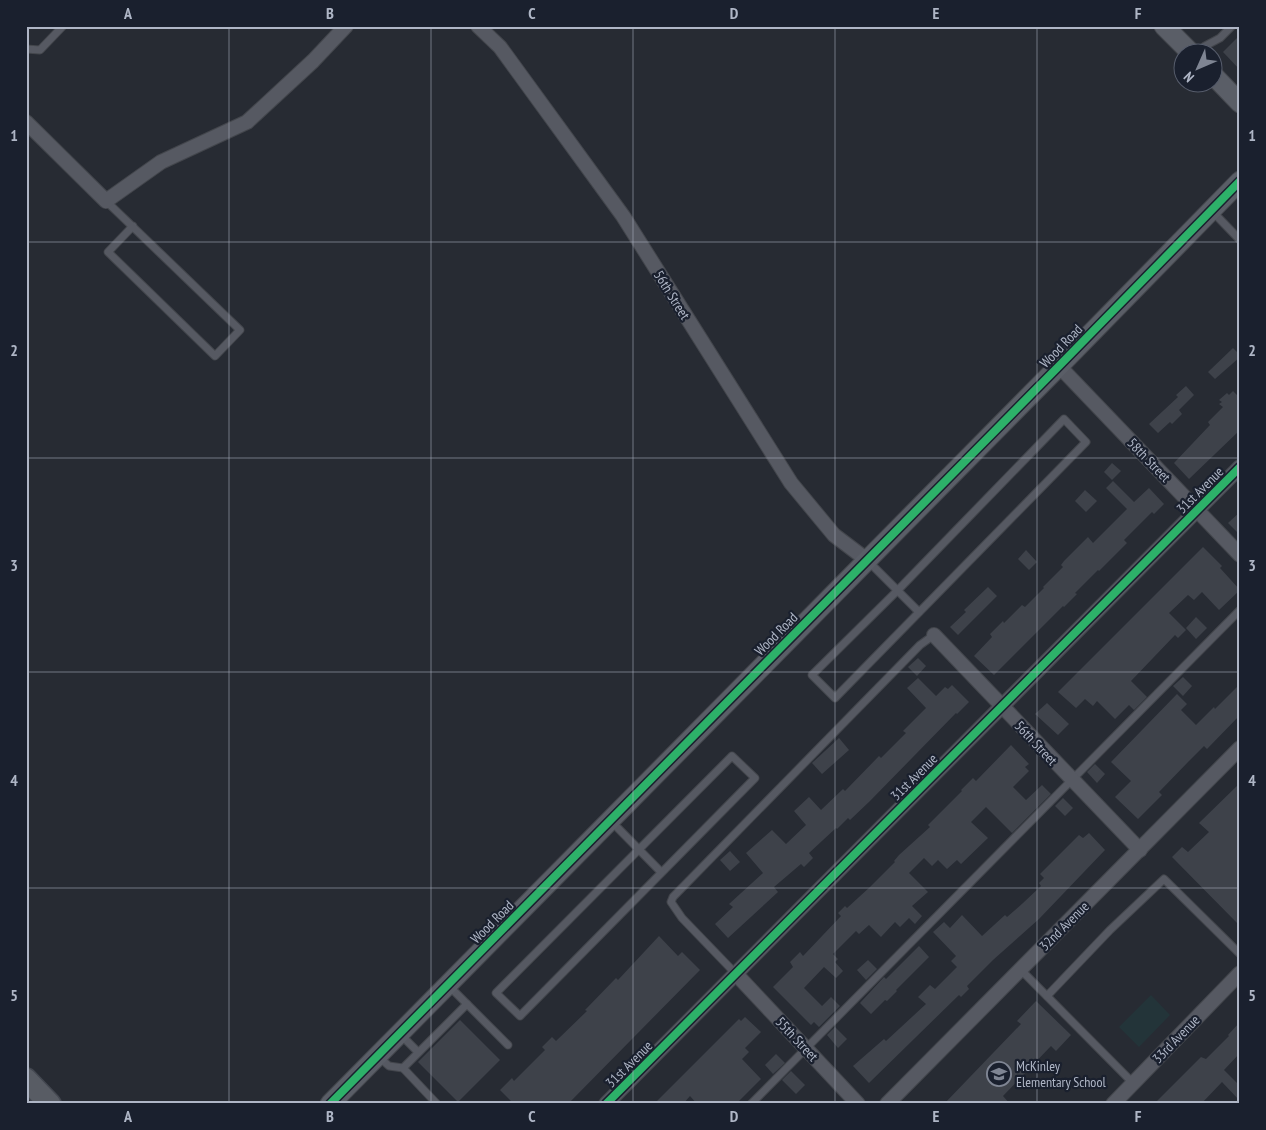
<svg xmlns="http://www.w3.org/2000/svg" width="1266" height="1130" font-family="'PT Sans Narrow',sans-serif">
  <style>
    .green { fill: #233439 }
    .building { fill: #3e424a }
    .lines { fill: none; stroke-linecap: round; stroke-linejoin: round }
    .lane-casing { stroke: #43464c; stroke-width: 9 }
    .street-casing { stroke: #43464c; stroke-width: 16 }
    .secondary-casing { stroke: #43464c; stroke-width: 21 }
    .primary-casing { stroke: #434750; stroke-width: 24 }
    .lane { stroke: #565962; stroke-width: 7 }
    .street { stroke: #565962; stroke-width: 14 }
    .secondary { stroke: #5a5e67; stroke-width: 19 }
    .primary { stroke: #585c64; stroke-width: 21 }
    .cycleway-casing { stroke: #1a202e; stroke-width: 11 }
    .cycleway { stroke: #2db169; stroke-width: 8 }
    .grid { fill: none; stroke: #afb6c6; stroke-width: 1; stroke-opacity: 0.55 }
    .labels { text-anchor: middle; stroke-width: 4.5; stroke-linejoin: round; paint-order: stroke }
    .street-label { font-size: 14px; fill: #afb6c6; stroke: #1a202e }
    .poi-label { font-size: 14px; fill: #afb6c6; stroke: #1a202e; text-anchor: start }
    .neatline { fill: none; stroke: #afb6c6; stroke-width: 2 }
    .grid-label { font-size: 16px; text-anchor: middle; font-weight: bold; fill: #afb6c6 }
  </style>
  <rect width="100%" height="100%" fill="#272b33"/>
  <polygon class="green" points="1151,995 1170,1015 1139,1047 1119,1027"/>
  <g class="building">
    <polygon points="1240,35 1240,70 1223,52"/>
    <polygon points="1233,348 1240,355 1240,357 1215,379 1208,372"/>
    <polygon points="1186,386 1194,395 1179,410 1182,414 1172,424 1170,422 1158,433 1149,424 1178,397 1176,395"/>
    <polygon points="1233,391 1240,398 1240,430 1189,479 1174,463 1210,425 1208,422 1223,407 1219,404 1222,402 1219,400 1227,393 1229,395"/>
    <polygon points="1112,463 1121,471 1112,480 1104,472"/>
    <polygon points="1113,481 1134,502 1149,488 1164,504 1154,514 1152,512 1124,540 1127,543 1099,571 1098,570 1075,593 1077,594 1064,607 1063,606 994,675 974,656 992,637 990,634 1003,621 1004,623 1022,605 1025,607 1044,588 1043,587 1063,567 1061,565 1064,561 1088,537 1093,543 1127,509 1106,488"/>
    <polygon points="1085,490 1097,501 1086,512 1075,501"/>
    <polygon points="1240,512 1240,535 1228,523"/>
    <polygon points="1203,547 1222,566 1220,568 1240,590 1219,610 1202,592 1194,600 1188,595 1169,613 1186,630 1178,638 1175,635 1131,681 1147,697 1134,710 1129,705 1115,719 1097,701 1093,706 1085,699 1076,708 1058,692"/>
    <polygon points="1026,550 1037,562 1029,570 1018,559"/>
    <polygon points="988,587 997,596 958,635 950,627 966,612 964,610"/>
    <polygon points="1196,617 1207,628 1196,639 1186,628"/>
    <polygon points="918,658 926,666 917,676 908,667"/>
    <polygon points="1183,677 1192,686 1183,696 1173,686"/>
    <polygon points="918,678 936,696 945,687 948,689 952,685 969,702 957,714 956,713 870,801 850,820 848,818 837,829 836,828 809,853 813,858 804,867 801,864 774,887 778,892 728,938 715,924 733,907 729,904 763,873 746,853 772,830 786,844 806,825 794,811 809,797 821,810 843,789 845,791 879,756 881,758 906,733 903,731 926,708 907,688"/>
    <polygon points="1240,684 1240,715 1207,749 1204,746 1189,761 1159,792 1162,795 1138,819 1115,797 1131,781 1111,762 1177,694 1187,704 1181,710 1196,725 1214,707 1215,709"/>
    <polygon points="1047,703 1069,724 1058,735 1035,714"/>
    <polygon points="839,738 849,750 822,774 812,763"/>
    <polygon points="1011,745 1029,764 1025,767 1029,771 1013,787 1026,800 1042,785 1051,794 1012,833 986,807 971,822 988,838 961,864 957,860 947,869 938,860 932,866 924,858 909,873 928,892 912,906 922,916 915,924 909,918 900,927 895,922 881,937 869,925 859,934 856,931 833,954 838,959 835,962 843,971 836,978 824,967 804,988 822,1006 831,997 840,1006 819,1027 814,1022 811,1025 773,987 793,967 790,962 800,952 803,956 804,955 841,916 838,913 845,906 847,908 870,887 895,862 894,861 899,855 930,827 928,825 962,791 961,790 973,778 976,781"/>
    <polygon points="1095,764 1105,774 1097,783 1087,772"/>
    <polygon points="1240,783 1240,926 1172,857 1182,847 1188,852 1209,832 1199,823"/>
    <polygon points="1063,798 1073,808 1065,816 1055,806"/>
    <polygon points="1089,833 1105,850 1039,919 993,960 967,986 969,989 961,997 959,995 869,1083 853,1066 884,1039 886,1041 926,1004 918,997 930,985 935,989 957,967 951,961 956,956 933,932 944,922 950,928 962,915 982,936 1005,915 1007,917 1023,903 1041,886 1039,883 1044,878 1040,874 1079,835 1083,838"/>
    <polygon points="730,851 740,862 730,871 720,860"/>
    <polygon points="659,936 678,956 682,952 700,970 568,1104 514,1104 500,1090 512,1078 514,1081 545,1050 542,1047 552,1037 556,1041 587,1011 585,1010 616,978 618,980"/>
    <polygon points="919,946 929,957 896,990 897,991 887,1001 885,1000 871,1014 860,1003 884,977 886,979"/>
    <polygon points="868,960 877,969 866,980 857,970"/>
    <polygon points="1036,1001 1071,1035 1056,1051 1051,1046 1003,1096 1010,1104 944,1104 1021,1024 1017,1021"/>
    <polygon points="745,1017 761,1032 745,1048 749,1052 742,1059 761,1079 736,1104 697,1104 690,1096 683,1104 654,1104 739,1019 741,1021"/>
    <polygon points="460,1020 500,1060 458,1102 418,1062"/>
    <polygon points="1240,1022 1240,1053 1224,1070 1240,1086 1240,1101 1222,1082 1201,1104 1154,1104 1201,1057 1206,1059 1229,1036 1228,1035"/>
    <polygon points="835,1027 847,1039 838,1048 827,1035"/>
    <polygon points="776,1054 785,1063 773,1074 765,1065"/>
    <polygon points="791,1071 805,1085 796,1094 782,1080"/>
  </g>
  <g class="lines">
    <defs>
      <g id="lane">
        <polyline points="26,49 40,50 63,26"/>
        <polyline points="1198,52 1205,46 1220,38 1232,26"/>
        <polyline points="106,201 240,330 215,356 108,252 133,226"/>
        <polyline points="1211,210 1240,240"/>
        <polygon points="1064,419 1086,442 835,698 812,675 898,590"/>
        <polyline points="868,561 919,612"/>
        <polygon points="732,756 755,778 520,1016 496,993"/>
        <polyline points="610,820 661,872"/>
        <polyline points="1021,970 1133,1083"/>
        <polyline points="736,974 682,918 671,902 673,897 920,645 934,635"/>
        <polyline points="448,985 508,1045"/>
        <polyline points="1047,996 1110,930 1164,879 1240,954"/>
        <polyline points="400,1034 418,1052"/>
        <polyline points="379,1057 389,1066 403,1068"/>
        <polyline points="437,1104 403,1068 467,1004"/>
        <polyline points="751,1104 1240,610"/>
      </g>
      <g id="street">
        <polyline points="478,26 500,47 623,216 791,483 834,535 867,560"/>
        <polyline points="26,122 106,201 161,162 247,122 313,61 346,26"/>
        <polyline points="1059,366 1240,555"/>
        <polyline points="934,635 1140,850"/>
        <polyline points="736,974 858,1104"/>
        <polyline points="606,1104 1240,467"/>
        <polyline points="887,1104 1240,748"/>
        <polyline points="1113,1104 1240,973"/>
      </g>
      <g id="secondary">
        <polyline points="1164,26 1190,52"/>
        <polyline points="1214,76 1240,103"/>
        <polyline points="330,1104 1059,366 1240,181"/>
      </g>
      <polyline id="primary" points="26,1079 50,1104"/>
    </defs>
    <use href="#lane" class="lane-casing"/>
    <use href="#street" class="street-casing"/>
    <use href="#secondary" class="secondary-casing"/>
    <use href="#primary" class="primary-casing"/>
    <use href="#lane" class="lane"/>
    <use href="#street" class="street"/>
    <use href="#secondary" class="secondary"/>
    <use href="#primary" class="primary"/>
    <defs>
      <g id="cycleway">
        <polyline points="330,1104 1059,366 1240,181"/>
        <polyline points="606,1104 1240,467"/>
      </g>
    </defs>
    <use href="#cycleway" class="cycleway-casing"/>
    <use href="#cycleway" class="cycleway"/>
  </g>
  <path class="grid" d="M229,26V1104M431,26V1104M633,26V1104M835,26V1104M1037,26V1104M26,242H1240M26,458H1240M26,672H1240M26,888H1240"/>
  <defs>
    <symbol id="school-ring" viewBox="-11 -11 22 22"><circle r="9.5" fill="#1a202e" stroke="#7f8593" stroke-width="1.5"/><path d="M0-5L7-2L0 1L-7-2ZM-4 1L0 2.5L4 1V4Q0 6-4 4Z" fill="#7f8593"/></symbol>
  </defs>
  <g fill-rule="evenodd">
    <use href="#school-ring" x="985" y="1060" width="28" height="28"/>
  </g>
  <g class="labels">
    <g class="street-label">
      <text transform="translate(672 295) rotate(58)" y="5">56th Street</text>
      <text transform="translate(1061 346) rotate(-46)" y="5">Wood Road</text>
      <text transform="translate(1149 460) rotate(46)" y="5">58th Street</text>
      <text transform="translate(1200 490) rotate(-45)" y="5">31st Avenue</text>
      <text transform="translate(776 634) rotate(-45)" y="5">Wood Road</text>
      <text transform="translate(1036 743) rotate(47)" y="5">56th Street</text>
      <text transform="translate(914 777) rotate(-45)" y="5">31st Avenue</text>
      <text transform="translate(492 922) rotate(-45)" y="5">Wood Road</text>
      <text transform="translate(1064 926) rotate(-45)" y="5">32nd Avenue</text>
      <text transform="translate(797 1039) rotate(47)" y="5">55th Street</text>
      <text transform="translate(1176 1039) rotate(-46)" y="5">33rd Avenue</text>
      <text transform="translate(629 1064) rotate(-45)" y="5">31st Avenue</text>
    </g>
    <g class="poi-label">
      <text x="1016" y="1071">McKinley<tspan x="1016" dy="16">Elementary School</tspan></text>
    </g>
  </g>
  <rect width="1266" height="1130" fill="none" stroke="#1a202e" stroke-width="55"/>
  <g transform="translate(1198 68) rotate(225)"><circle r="24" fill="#1a202e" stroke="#565c6b"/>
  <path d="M0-4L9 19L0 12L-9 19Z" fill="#7f8593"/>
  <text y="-8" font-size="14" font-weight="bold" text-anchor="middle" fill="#afb6c6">N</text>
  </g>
  <rect x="28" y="28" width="1210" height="1074" class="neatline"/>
  <g class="grid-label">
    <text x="128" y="19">A</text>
    <text x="330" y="19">B</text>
    <text x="532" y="19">C</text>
    <text x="734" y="19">D</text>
    <text x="936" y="19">E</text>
    <text x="1138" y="19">F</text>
    <text x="14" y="141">1</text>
    <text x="1252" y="141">1</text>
    <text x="14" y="356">2</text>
    <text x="1252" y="356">2</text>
    <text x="14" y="571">3</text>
    <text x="1252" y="571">3</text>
    <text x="14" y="786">4</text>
    <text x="1252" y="786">4</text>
    <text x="14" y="1001">5</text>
    <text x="1252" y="1001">5</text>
    <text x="128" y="1122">A</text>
    <text x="330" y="1122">B</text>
    <text x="532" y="1122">C</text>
    <text x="734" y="1122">D</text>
    <text x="936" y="1122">E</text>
    <text x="1138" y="1122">F</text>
  </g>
</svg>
